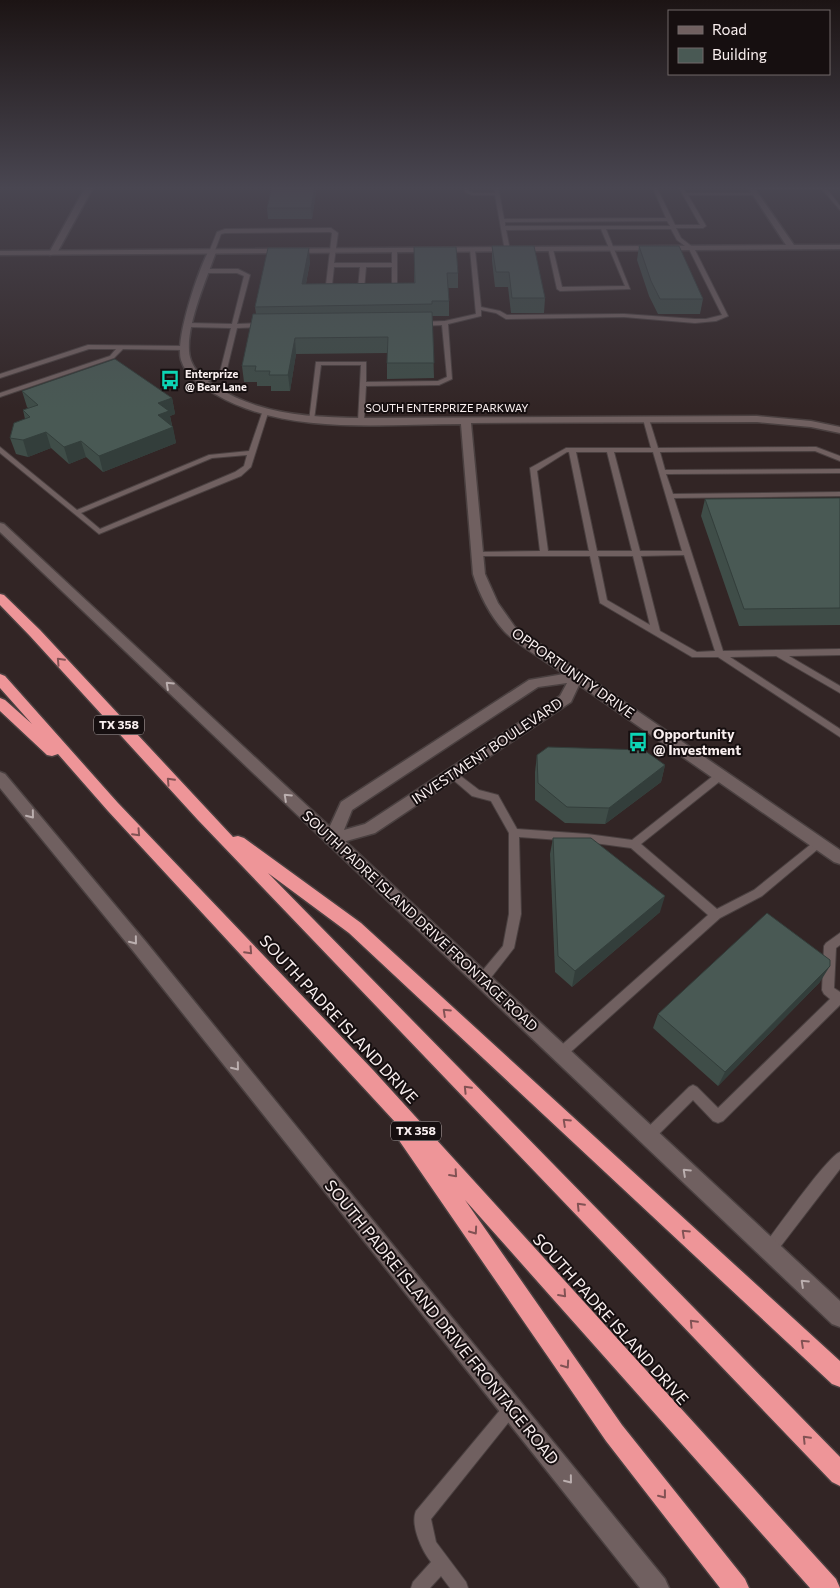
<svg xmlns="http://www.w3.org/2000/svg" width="840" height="1588" font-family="Commissioner,sans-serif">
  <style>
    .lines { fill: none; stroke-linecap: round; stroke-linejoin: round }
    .lane-casing { stroke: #4a4040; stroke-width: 2 }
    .street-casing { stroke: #4a4040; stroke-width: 3 }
    .secondary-casing { stroke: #4a4040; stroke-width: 3 }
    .highway-casing { stroke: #4a4040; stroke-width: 3 }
    .lane { fill: #706060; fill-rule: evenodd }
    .street { fill: #706060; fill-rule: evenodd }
    .secondary { fill: #706060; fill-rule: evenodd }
    .highway { fill: #ee9598; fill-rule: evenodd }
    .wall { fill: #3f4d48 }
    .shaded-wall { fill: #333e3b }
    .building { fill: #495954; stroke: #333e3b }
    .oneway { stroke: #825254 }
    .oneway2 { stroke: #bbafaf }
    .labels { text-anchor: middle; stroke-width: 4; stroke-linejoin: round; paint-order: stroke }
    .far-poi-label { font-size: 11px; font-weight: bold; fill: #f9efef; stroke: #160f10; text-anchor: start }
    .far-street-label { font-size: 11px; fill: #f9efef; stroke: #160f10 }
    .shield { fill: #160f10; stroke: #b5acac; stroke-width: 1 }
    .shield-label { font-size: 12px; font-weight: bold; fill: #f9efef }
    .street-label { font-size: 14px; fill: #f9efef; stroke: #160f10 }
    .poi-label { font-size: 14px; font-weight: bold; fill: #f9efef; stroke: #160f10; text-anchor: start }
    .near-street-label { font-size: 16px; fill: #f9efef; stroke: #160f10 }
  </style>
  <rect width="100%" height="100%" fill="#322525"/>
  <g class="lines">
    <defs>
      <g id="lane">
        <path d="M465,186H469V191L473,193H495L494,186H498L504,219L666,218L652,186H656L675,225H700L678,186H682L686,193H757L755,195H688L706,226L703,228H676L681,238L694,248L728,316L716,321L695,323L624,317L506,319L496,313L481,310V316L448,324L452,379L439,385L366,386L364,421L361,423L358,421L361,365H321L314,420L309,421L316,362H366V382L438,381L447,377L442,325L420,326L417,324L420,322L445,321L476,314L470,249L475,250L481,307L500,311L507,315L624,314L695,319H706L722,315L689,249L677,240L671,229H606L630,289L560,291L557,289L548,248L553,249L562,287L625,286L601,229L506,230L510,250L505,251L495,195H472L465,192ZM667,221L670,226H505V222Z"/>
        <polygon points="752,187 840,187 840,189 827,189 840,206 840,210 822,189 750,189"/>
        <path d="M331,228L338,233L334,263H392V251L397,250V287C394,290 386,292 382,289L392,286V267H366L364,289L361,291L358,289L360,267H334L332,285V287L341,289L338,291L328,289L326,285L332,233L330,232L225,233L221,234L214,253L209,252L217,232L225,229Z"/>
        <polygon points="238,269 250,275 237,324 263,323 266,325 263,327 237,328 226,373 204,383 200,383 200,381 220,372 231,328 189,327 186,325 189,323 232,324 244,276 237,273 206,273 203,271 206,269"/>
        <polygon points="88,345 184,346 187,348 184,350 123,349 114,358 0,397 0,393 110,356 116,349 89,349 0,378 0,374"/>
        <path d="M265,411L268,413L251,467L241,476L99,534L0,453V447L77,510L209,455L249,451L262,413ZM247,455L244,466L235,472L100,529L81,513L212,458Z"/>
        <path d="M646,417L649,419L658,448L816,447L840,456V461L815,451L660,452L665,470L840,469V473L666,474L673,494L840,492V496L674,498L723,651L840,649V655L789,656L840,686V693L776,656L730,657L840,729V737L718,657H692L600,603L590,556H477L473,554L477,552L540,551L530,468L566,448H651L643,419ZM567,452H569L589,551H548L537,471ZM576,452H607L632,551H597ZM614,452H653L682,551H640ZM684,555L715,651L697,652L660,631L641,556ZM598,556H633L650,625L607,600Z"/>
        <polygon points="454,771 479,790 498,795 517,829 587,834 632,840 718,772 724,772 726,775 724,778 641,844 717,909 754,890 815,841 823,841 824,844 762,896 720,918 564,1058 560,1060 556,1058 554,1054 556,1050 708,915 631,848 587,842 519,837 521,914 514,948 486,984 482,985 478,984 476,980 478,976 503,946 509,914 509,833 491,801 472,796 451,778 449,775"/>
        <polygon points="840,933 840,945 836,948 834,988 840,992 840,1005 723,1121 718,1123 713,1121 693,1100 653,1140 648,1142 643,1140 642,1136 643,1132 689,1087 693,1085 697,1087 718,1108 830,999 824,994 822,990 824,946 826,943"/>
        <path d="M840,1152V1169L774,1255L769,1257L764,1255L762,1250L764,1245C777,1229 826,1158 840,1152Z"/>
        <path d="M511,1400L516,1403L519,1408L516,1413L431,1519L436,1542L466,1582L468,1588H450L441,1576L430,1588H411L413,1582L431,1562C422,1551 410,1525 416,1511L506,1403Z"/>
      </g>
      <g id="street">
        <polygon points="86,186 94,186 57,253 50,255 49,253"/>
        <path d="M209,250L216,252C207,278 187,323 189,351C190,367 202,378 215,386C260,415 309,417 361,418L757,416L811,421L840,427V433L811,427L757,422L471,423L485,574L498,603L515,627L840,850V864L834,862L579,685L571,702L375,833L332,845L326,843L324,839L341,802L529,680L564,674C549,663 516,644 504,631C490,615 479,594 473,574L461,424C382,424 286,436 215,394C201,386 186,376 181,360C175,338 198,271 209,250ZM567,683L560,696L365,824L344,830L352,810L538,687Z"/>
      </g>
      <g id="secondary">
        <polygon points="747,186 753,186 794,245 840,245 840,249 0,255 0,251 786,245"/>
        <polygon points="0,523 4,524 840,1301 840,1327 832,1324 0,532"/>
        <polygon points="0,772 5,774 146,942 665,1579 669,1588 640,1588 134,952 0,788"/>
      </g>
      <g id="highway">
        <polygon points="0,594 4,595 40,630 233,837 238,836 244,838 361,923 840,1361 840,1387 832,1384 349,933 268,873 840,1457 840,1486 832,1482 198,820 30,636 0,605"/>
        <polygon points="0,674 5,676 118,803 373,1070 836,1579 840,1588 810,1588 465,1200 622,1425 745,1579 749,1588 720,1588 606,1441 396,1136 393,1129 396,1123 108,811 58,754 52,756 47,755 0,711 0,698 5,700 32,724 0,688"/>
      </g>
    </defs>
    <use href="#lane" class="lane-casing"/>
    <use href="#street" class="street-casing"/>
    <use href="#secondary" class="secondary-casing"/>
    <use href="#highway" class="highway-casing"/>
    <use href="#lane" class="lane"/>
    <use href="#street" class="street"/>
    <use href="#secondary" class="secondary"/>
    <use href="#highway" class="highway"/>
  </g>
  <g class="wall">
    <polygon points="272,186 316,186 316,192 312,219 268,219 267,208"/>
    <polygon points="492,246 545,298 544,313 511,313 508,287 495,287 492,261"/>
    <polygon points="639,246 703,299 700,314 658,314 649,296 637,260"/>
    <polygon points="414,247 458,273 458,288 448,288 449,301 449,316 432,316 434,378 387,379 387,353 296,354 290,391 271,391 271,386 257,386 257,382 244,382 242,366 256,314 255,307 310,262 306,284 414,283"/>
    <polygon points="22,391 172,398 175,414 170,416 176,443 103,472 86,457 69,464 51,448 28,457 16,454 10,438 25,419 23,410 28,408 27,407"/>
    <polygon points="840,498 840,625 739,626 701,516 705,499"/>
    <polygon points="537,755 665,765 661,782 605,824 565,823 535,800 535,772"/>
    <polygon points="553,838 660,912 572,987 555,972 550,854"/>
    <polygon points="820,982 718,1086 653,1028 658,1014"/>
  </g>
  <g class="shaded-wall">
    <polygon points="315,186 316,186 316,192 312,219 311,208"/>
    <polygon points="309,248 310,262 303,298 302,284"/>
    <polygon points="295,338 296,354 290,391 288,375"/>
    <polygon points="172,398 175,414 170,416 172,427 173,427 176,443 103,472 99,456 158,403"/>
    <polygon points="46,432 51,448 28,457 23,440"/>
    <polygon points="81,441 86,457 69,464 64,447"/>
    <polygon points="665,765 661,782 605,824 609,808"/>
    <polygon points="665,896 660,912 572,987 575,971"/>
    <polygon points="830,966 820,982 718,1086 725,1072"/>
  </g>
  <g class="building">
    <polygon points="272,186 315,186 311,208 267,208"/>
    <polygon points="492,246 534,246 545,298 512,298 509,272 496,272"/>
    <polygon points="639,246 679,246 703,299 660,299 651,281"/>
    <polygon points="414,247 456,247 458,273 447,273 449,301 432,301 432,304 255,307 268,248 309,248 302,284 415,283"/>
    <polygon points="432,312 434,363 387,363 388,337 295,338 288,375 269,375 270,371 255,371 256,366 242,366 253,314"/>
    <polygon points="115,359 172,398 158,403 169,411 158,415 173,427 99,456 81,441 64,447 46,432 23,440 10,438 14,423 30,417 23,410 38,405 22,391"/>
    <polygon points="840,498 840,608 744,609 705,499"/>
    <polygon points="548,747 644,750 665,765 609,808 567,807 538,783 537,755"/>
    <polygon points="553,838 591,838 665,896 575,971 558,956"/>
    <polygon points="767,913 830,960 830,966 725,1072 658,1014"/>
  </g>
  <defs><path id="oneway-chevron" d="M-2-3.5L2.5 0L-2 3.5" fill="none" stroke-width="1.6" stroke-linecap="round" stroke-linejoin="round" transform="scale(1.25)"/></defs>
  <g class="oneway">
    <use href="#oneway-chevron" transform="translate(60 661) rotate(-133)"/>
    <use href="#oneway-chevron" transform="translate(170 781) rotate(-133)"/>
    <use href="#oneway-chevron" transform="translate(137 833) rotate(47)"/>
    <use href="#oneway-chevron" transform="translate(249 951) rotate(47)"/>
    <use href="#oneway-chevron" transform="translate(446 1012) rotate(-137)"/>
    <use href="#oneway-chevron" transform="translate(467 1089) rotate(-134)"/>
    <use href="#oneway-chevron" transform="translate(566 1122) rotate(-137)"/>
    <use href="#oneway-chevron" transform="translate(454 1174) rotate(48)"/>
    <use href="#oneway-chevron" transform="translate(580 1206) rotate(-134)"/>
    <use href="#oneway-chevron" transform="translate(474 1231) rotate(55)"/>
    <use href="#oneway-chevron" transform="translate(685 1233) rotate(-137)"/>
    <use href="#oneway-chevron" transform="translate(563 1294) rotate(48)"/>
    <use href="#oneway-chevron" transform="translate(693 1323) rotate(-134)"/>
    <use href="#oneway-chevron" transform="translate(804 1343) rotate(-137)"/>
    <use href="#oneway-chevron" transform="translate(566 1365) rotate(55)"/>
    <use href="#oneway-chevron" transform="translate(806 1439) rotate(-134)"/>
    <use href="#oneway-chevron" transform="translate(663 1495) rotate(52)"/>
  </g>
  <g class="oneway2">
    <use href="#oneway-chevron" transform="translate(169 685) rotate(-137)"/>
    <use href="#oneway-chevron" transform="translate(287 797) rotate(-137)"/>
    <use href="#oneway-chevron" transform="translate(31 815) rotate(51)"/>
    <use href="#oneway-chevron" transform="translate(134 941) rotate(51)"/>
    <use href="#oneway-chevron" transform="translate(236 1067) rotate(51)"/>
    <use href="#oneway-chevron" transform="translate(686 1172) rotate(-137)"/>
    <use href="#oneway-chevron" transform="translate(804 1283) rotate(-137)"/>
    <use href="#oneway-chevron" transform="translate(569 1480) rotate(51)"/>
  </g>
  <linearGradient id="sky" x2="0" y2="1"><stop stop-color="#1c1414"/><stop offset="0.46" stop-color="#494651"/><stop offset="1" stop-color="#494651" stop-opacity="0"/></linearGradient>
  <rect width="840" height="408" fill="url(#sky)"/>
  <defs>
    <symbol id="bus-bare" viewBox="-9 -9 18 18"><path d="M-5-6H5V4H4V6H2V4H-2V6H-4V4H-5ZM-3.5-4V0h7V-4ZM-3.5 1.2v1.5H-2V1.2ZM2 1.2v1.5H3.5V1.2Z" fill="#0dd5b5" stroke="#160f10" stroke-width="2.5" paint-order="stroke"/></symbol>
  </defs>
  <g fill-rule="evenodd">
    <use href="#bus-bare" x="156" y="366" width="28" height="28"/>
    <use href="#bus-bare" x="624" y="728" width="28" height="28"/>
  </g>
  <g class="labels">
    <g class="far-poi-label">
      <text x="185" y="378">Enterprize<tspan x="185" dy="13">@ Bear Lane</tspan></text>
    </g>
    <g class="far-street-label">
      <text x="447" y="412">SOUTH ENTERPRIZE PARKWAY</text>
    </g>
    <g class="shield">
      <rect x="94" y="715.5" width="50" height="19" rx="4"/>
      <rect x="391" y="1121.5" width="50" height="19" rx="4"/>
    </g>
    <g class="shield-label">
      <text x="119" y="729">TX 358</text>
      <text x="416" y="1135">TX 358</text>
    </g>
    <g class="street-label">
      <text transform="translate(573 673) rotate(35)" y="5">OPPORTUNITY DRIVE</text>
      <text transform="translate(487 751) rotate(-34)" y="5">INVESTMENT BOULEVARD</text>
      <text transform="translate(420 921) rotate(43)" y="5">SOUTH PADRE ISLAND DRIVE FRONTAGE ROAD</text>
    </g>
    <g class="poi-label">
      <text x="653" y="739">Opportunity<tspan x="653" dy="16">@ Investment</tspan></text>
    </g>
    <g class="near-street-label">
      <text transform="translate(339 1019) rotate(47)" y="6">SOUTH PADRE ISLAND DRIVE</text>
      <text transform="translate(611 1319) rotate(48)" y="6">SOUTH PADRE ISLAND DRIVE</text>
      <text transform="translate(442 1322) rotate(51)" y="6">SOUTH PADRE ISLAND DRIVE FRONTAGE ROAD</text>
    </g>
  </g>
  <rect x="668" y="10" width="162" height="65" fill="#160f10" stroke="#716969"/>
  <rect x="678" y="26" width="25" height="8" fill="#706060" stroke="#716969"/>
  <text x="712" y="35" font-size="15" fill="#f9efef">Road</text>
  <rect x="678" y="48" width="25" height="15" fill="#495954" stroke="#716969"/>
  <text x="712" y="60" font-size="15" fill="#f9efef">Building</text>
</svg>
